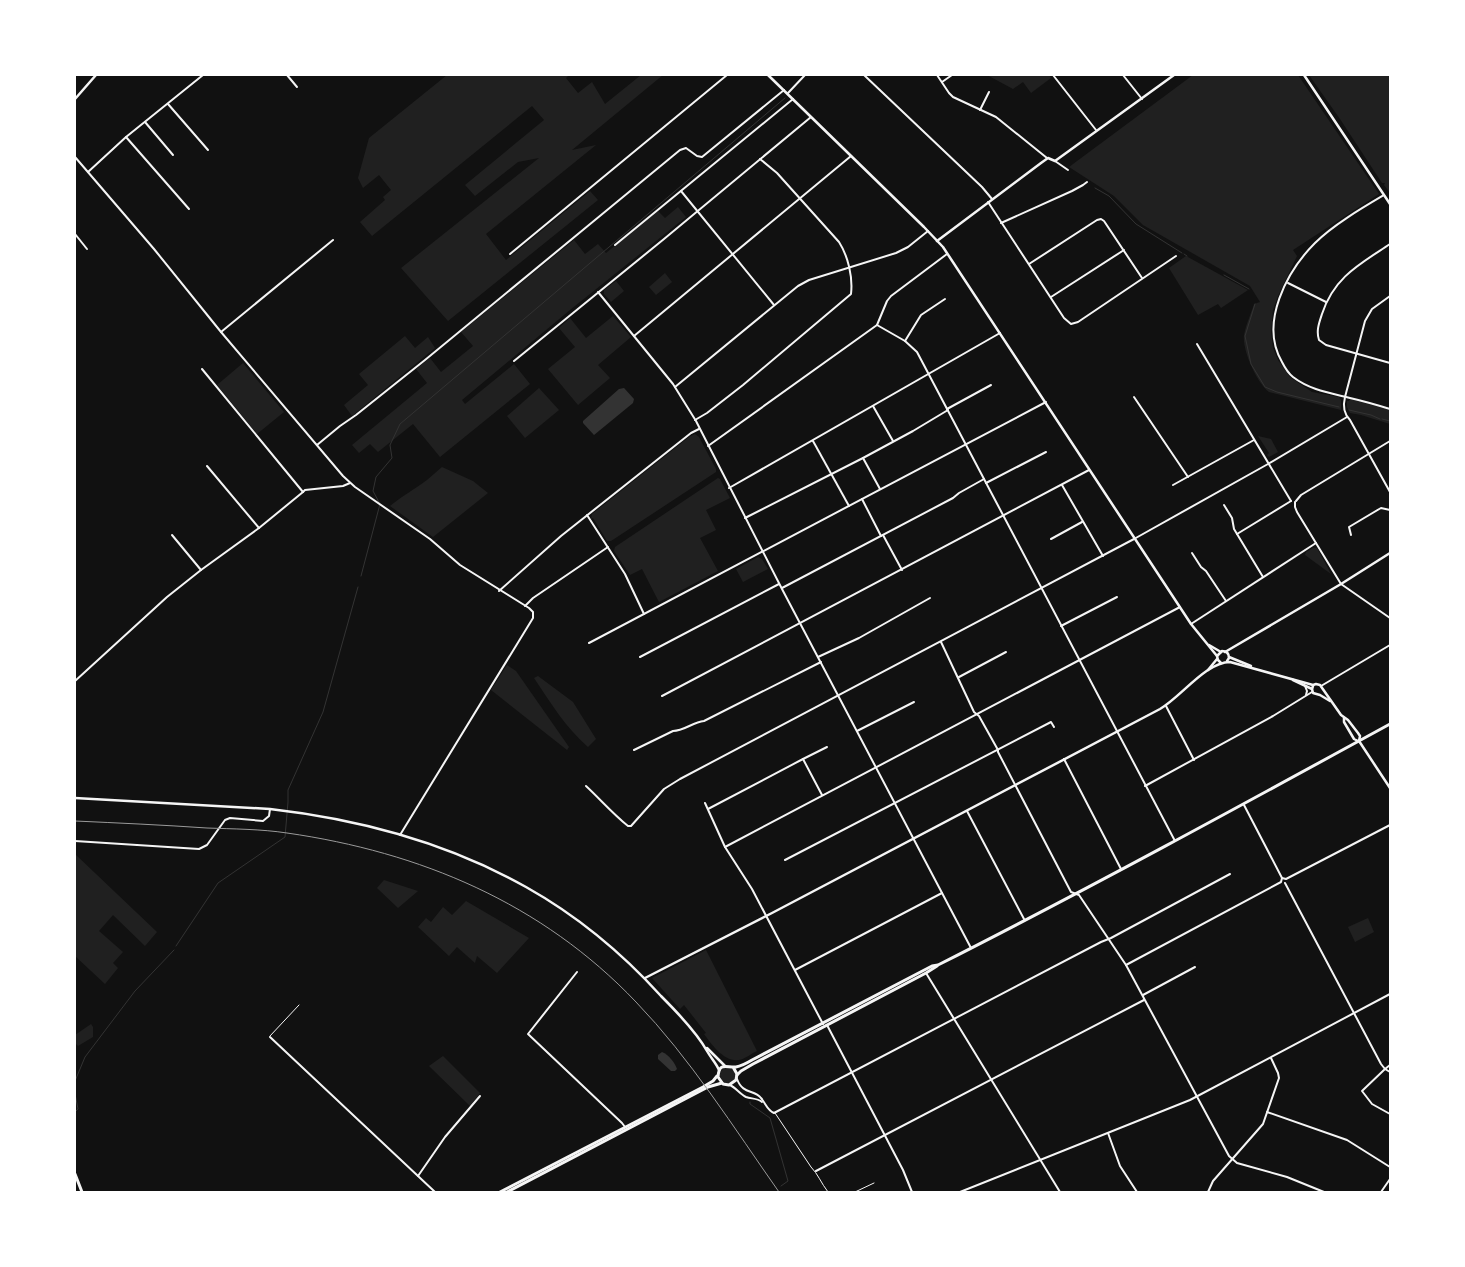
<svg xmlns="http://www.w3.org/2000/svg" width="1465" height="1267" font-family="Figtree,sans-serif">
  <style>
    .green { fill: #202020 }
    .water { fill: #333 }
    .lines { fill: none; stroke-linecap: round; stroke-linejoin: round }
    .stream { stroke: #333; stroke-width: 1 }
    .service { stroke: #f5f5f5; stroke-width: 1 }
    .minor { stroke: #f5f5f5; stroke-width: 2 }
    .tertiary { stroke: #f5f5f5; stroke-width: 2.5 }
    .primary { stroke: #f5f5f5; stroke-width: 3 }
    .rail { stroke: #9a9a9a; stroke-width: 1 }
  </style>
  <rect width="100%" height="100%" fill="#111"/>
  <g class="green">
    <polygon points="447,75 569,75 566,78 578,93 592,82 605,104 641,75 663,75 572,150 596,145 486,234 506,260 590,191 598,200 448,321 401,268 539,158 518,162 475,196 465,185 544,120 532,106 372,236 360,222 385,200 383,197 391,190 379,175 363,188 358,178 369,138"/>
    <polygon points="987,75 1049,75 1051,78 1031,93 1023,82 1013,89"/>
    <path d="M1193,75H1298L1379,194L1293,250L1297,256L1278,296L1273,310L1271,332L1273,348L1278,360L1290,377L1312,392L1339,397L1341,400V410L1269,392C1257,383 1242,350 1244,335C1246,324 1251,314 1254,304L1260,302L1250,286L1143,225L1114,196L1069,167Z"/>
    <polygon points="1309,75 1390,75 1390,193 1384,185 1385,183 1382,183 1340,119"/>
    <polygon points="678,207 686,217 570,310 462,400 465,404 514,364 530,384 440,457 413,424 378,452 370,444 359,453 352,445 427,383 416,369 430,358 441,372 473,346 461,332 574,240 585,254 598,244 606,253 658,211 665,218"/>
    <polygon points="1186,256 1248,290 1221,308 1218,304 1198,315 1169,268"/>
    <polygon points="665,273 672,282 656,295 649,287"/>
    <polygon points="616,281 624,291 611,302 604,294 604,290"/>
    <polygon points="613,316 631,337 598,365 610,378 578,405 548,369 575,347 559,328 570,318 586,338"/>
    <polygon points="405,336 415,348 428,337 435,348 352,416 344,405 368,385 359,374"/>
    <polygon points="243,363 284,412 257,434 217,385"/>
    <polygon points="539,388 559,410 525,438 507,416"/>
    <polygon points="1350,399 1390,410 1390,424 1361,415 1350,413 1347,407 1347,401 1349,401"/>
    <polygon points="695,434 699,437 716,469 716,472 611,541 607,541 593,518 591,519 592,514 689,437"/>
    <polygon points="1258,436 1271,439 1278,452 1269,457 1267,455 1269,453"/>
    <path d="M442,467L473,481L488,493L433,537L390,506C402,496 415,489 427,480C432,476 437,471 442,467Z"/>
    <polygon points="718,478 720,479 730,498 706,510 716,530 700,538 718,571 659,602 642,569 630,575 614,551 615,547"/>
    <polygon points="1313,548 1317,548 1331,574 1305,555 1306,552"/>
    <polygon points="758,557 762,559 768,569 743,582 736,569"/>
    <polygon points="507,665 516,671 569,747 567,750 491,690"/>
    <path d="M538,676L573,702L596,739L588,747C566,728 550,702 534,678Z"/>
    <polygon points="75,854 157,932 145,946 113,915 99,931 123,952 113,963 118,968 105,984 75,956"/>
    <polygon points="384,880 418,891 398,908 377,888"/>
    <polygon points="466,901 529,938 497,973 477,956 475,963 457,947 449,956 418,927 426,918 431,922 443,907 452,915"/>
    <polygon points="1368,918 1374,932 1355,942 1348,927"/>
    <path d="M706,950L757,1051C752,1053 745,1059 739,1060C724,1062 712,1045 704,1034L706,1033L684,1005L680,1009L652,978Z"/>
    <polygon points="91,1024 93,1027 93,1037 78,1046 75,1043 75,1035"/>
    <polygon points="443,1056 480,1093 470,1106 429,1066"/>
    <circle cx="728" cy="1075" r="8"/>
  </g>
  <g class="water">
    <polygon points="624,388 634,399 633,403 594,435 583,423 583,421 619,389"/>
    <path d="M662,1052C669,1055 675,1063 677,1069L675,1071H671L658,1059V1055Z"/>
  </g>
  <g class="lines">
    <g class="stream">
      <polyline points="1095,188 1109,196 1136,224 1182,253"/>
      <polyline points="1184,254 1187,256"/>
      <polyline points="1224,275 1249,289"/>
      <polyline points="1255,304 1245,336 1251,364 1265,387 1277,392 1339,407"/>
      <polyline points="1349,410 1371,415 1380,419"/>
      <polyline points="1382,419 1390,421"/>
      <polyline points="361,576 380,504 373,491 376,477 392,458 390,445 400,424 785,98"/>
      <polyline points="176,946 218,883 285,837 288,802 288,790 323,712 358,587"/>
      <polyline points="75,1081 85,1057 135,991 174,950"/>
      <polyline points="75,1094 78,1109 75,1112"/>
      <polyline points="750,1102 750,1104 770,1118 788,1181 781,1186"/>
    </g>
    <g class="service">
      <polyline points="270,1036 299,1005"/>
      <path d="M775,1113L811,1167C818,1174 821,1183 828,1192"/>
      <polyline points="855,1192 874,1183"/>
    </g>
    <g class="minor">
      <polyline points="287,75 297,87"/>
      <polyline points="864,75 982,187 992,199"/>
      <polyline points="937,75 949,93 953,97 996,117 1047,158"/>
      <polyline points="1053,75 1096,130"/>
      <polyline points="1123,75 1142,99"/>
      <polyline points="942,82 952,75"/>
      <polyline points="788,93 805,75"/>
      <polyline points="168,104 208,150"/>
      <polyline points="980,110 989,92"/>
      <polyline points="145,122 173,155"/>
      <polyline points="126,137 189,209"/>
      <polyline points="75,157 154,249 221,332 343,476 355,487 430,539 460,565 529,608 533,612 533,618 400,835"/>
      <polyline points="1055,161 1068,170"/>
      <polyline points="88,172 126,137 203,75"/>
      <polyline points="681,191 774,305"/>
      <path d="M1384,195C1362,208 1333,225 1315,243C1287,271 1259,323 1282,362C1285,368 1288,373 1293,377C1310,390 1330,393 1350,398C1363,401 1377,405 1390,409"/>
      <polyline points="988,202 1064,318 1071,324 1078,322 1176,256"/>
      <polyline points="1001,223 1072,191 1083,185 1087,182"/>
      <polyline points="75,234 87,249"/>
      <path d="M1390,244C1360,264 1334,277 1322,314C1319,323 1316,331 1319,340L1326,345L1390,363"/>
      <polyline points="615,245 793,99"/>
      <polyline points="510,254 727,75"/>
      <polyline points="1029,264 1097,220 1101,219 1104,221 1142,278"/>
      <polyline points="1288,283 1326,302"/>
      <polyline points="598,292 673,384 696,421 782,589 971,948"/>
      <path d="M1390,296L1372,309L1365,321L1345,397C1343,405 1344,414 1350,420L1390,492"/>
      <polyline points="1051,297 1124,250"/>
      <polyline points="877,325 905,341 917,352 1175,841"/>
      <polyline points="877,325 887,301 891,296 947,254"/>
      <polyline points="221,332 333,240"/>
      <polyline points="634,336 851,156"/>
      <polyline points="905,341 921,315 945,299"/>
      <polyline points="1197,344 1291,501"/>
      <polyline points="514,361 664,239 811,117"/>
      <polyline points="202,369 303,492"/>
      <polyline points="675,387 798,286 809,280 896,253 908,247 928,231"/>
      <polyline points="1134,397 1188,477"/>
      <polyline points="873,406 893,441"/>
      <polyline points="947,409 991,385"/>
      <path d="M695,420L707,413L743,385L851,294C853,277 848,256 839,242L777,173L760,159"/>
      <polyline points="813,441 849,506"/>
      <polyline points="317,445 340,426 356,415 425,360 680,150 686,148 697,156 702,157 784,90"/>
      <polyline points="708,446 877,325"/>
      <polyline points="863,458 880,489"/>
      <polyline points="207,466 259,528"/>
      <polyline points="986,483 1046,452"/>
      <polyline points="1062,485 1103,556"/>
      <polyline points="1173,485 1254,440"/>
      <polyline points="729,488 1000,333"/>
      <polyline points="862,499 881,536"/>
      <polyline points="1296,501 1301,495 1390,441"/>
      <polyline points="1295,502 1295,507 1297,512 1341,584 1390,618"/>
      <polyline points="1224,505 1232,518 1234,529 1263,577"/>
      <polyline points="587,515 625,574 644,614"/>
      <polyline points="745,518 863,458 913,431 948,410"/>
      <polyline points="1237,534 1291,501"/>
      <polyline points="172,535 201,570"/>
      <polyline points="883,535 902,570"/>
      <polyline points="1351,535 1349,527 1381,508 1390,510"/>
      <polyline points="1051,539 1082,522"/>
      <polyline points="1192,553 1201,567 1206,571 1226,601"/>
      <polyline points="782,588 953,498 959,493 984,479"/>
      <polyline points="499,591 561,536 691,433 699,429"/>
      <polyline points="525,606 533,598 608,547"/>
      <polyline points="1191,624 1316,543"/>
      <polyline points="1061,626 1117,597"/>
      <polyline points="941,642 974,712 979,716 998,750 998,752 1071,892 1079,895 1126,965 1229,1156 1237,1163 1287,1177 1324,1192"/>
      <polyline points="589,643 1046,402"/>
      <polyline points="640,657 779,584"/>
      <polyline points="818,657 859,638 930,598"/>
      <polyline points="959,677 1006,652"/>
      <polyline points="75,681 167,597 201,570 259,528 303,492 305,490 343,486 350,483"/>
      <polyline points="1305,686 1307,691 1306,695"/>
      <polyline points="1321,686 1390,645"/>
      <polyline points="662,696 1089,470"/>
      <polyline points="1166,706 1194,760"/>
      <polyline points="857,731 914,702"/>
      <path d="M634,750L673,731C684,731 693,722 704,721L821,662"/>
      <polyline points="803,759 827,747"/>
      <polyline points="1064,759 1121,869"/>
      <path d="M586,786C600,799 613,814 628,826H631L664,789L680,779L1134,539L1268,464L1347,417"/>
      <polyline points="1145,786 1273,716 1312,692"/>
      <polyline points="705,803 725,847 752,889 823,1024"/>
      <polyline points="1244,805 1282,878"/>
      <polyline points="708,809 803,759 822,795"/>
      <polyline points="967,811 1024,919"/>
      <polyline points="75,841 199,849 207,845 225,820 230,818 263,821 269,816 270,809"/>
      <polyline points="725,847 1180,607"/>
      <polyline points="785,860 1051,722 1054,727"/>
      <polyline points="1285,883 1381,1064 1385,1069 1390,1072"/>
      <polyline points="1126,965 1281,882 1282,878 1286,879 1390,825"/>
      <polyline points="795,970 942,893"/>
      <polyline points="577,972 528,1034 622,1123 625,1127"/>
      <polyline points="926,973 1060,1192"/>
      <polyline points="1143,995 1195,967"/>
      <polyline points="827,1025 903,1170 912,1192"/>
      <polyline points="270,1037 435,1192"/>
      <polyline points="1390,1065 1385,1069 1362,1091 1372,1104 1390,1114"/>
      <path d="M737,1079C743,1095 754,1089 761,1098C766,1104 767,1110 774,1113L1101,942L1111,938L1230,874"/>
      <path d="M730,1085C736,1088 740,1094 746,1097C752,1099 757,1098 762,1102"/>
      <polyline points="1267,1112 1347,1140 1390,1167"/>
      <polyline points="1108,1133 1120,1166 1137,1192"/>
      <polyline points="816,1171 1144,1000"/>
      <polyline points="418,1176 445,1137 480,1096"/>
      <polyline points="960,1192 1190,1100 1390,994"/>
      <polyline points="1208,1192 1213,1181 1263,1124 1279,1078 1278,1073 1271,1058"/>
      <polyline points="1381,1192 1390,1179"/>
    </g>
    <g class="tertiary">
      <polyline points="768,75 924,227 943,247 1191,624 1217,656"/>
      <polyline points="1304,75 1390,204"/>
      <polyline points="75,99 96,75"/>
      <polyline points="937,241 1041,163 1048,158 1055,161 1174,75"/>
      <polyline points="1209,645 1221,652"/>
      <polyline points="1225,652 1341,584 1390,553"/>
      <polyline points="1229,657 1251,666"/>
      <path d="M1221,663L1218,660L1217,656L1222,651C1227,651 1229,654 1229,658L1227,661"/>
      <polyline points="1208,670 1217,659"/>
      <polyline points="1293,680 1312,689"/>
      <polyline points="1313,686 1312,689 1313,693 1320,695 1330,701"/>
      <polyline points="1344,718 1344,722 1354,739 1358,741"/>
      <polyline points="1359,741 1390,788"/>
      <path d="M75,798L270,809C358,819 448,843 526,887C576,915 622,953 661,996C676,1011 697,1033 707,1051C711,1058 716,1063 719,1070"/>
      <path d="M645,978L772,913L1160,709C1181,697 1206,662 1230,662L1313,685L1316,684L1320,685L1341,715L1348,720L1358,733L1360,736L1359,741"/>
      <polyline points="707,1048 725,1066"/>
    </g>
    <g class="primary">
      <path d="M733,1067L737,1074L736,1080L729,1085L723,1084L718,1077C719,1061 727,1068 736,1067C742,1066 747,1063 752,1060L932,966L938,965C1090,888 1240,806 1390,724"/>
      <polyline points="737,1075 741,1071 753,1064 926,973 937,966"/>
      <polyline points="75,1174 82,1192"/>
      <polyline points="500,1192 703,1087 713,1081 717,1076"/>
      <polyline points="507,1192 708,1087 722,1083"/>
    </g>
    <path class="rail" d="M75,821C119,823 163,825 207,828C233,829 261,829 287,833C420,852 542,903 636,1002C690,1058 734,1128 779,1192"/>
  </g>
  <rect width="1465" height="1267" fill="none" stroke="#ffffff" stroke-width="152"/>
</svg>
